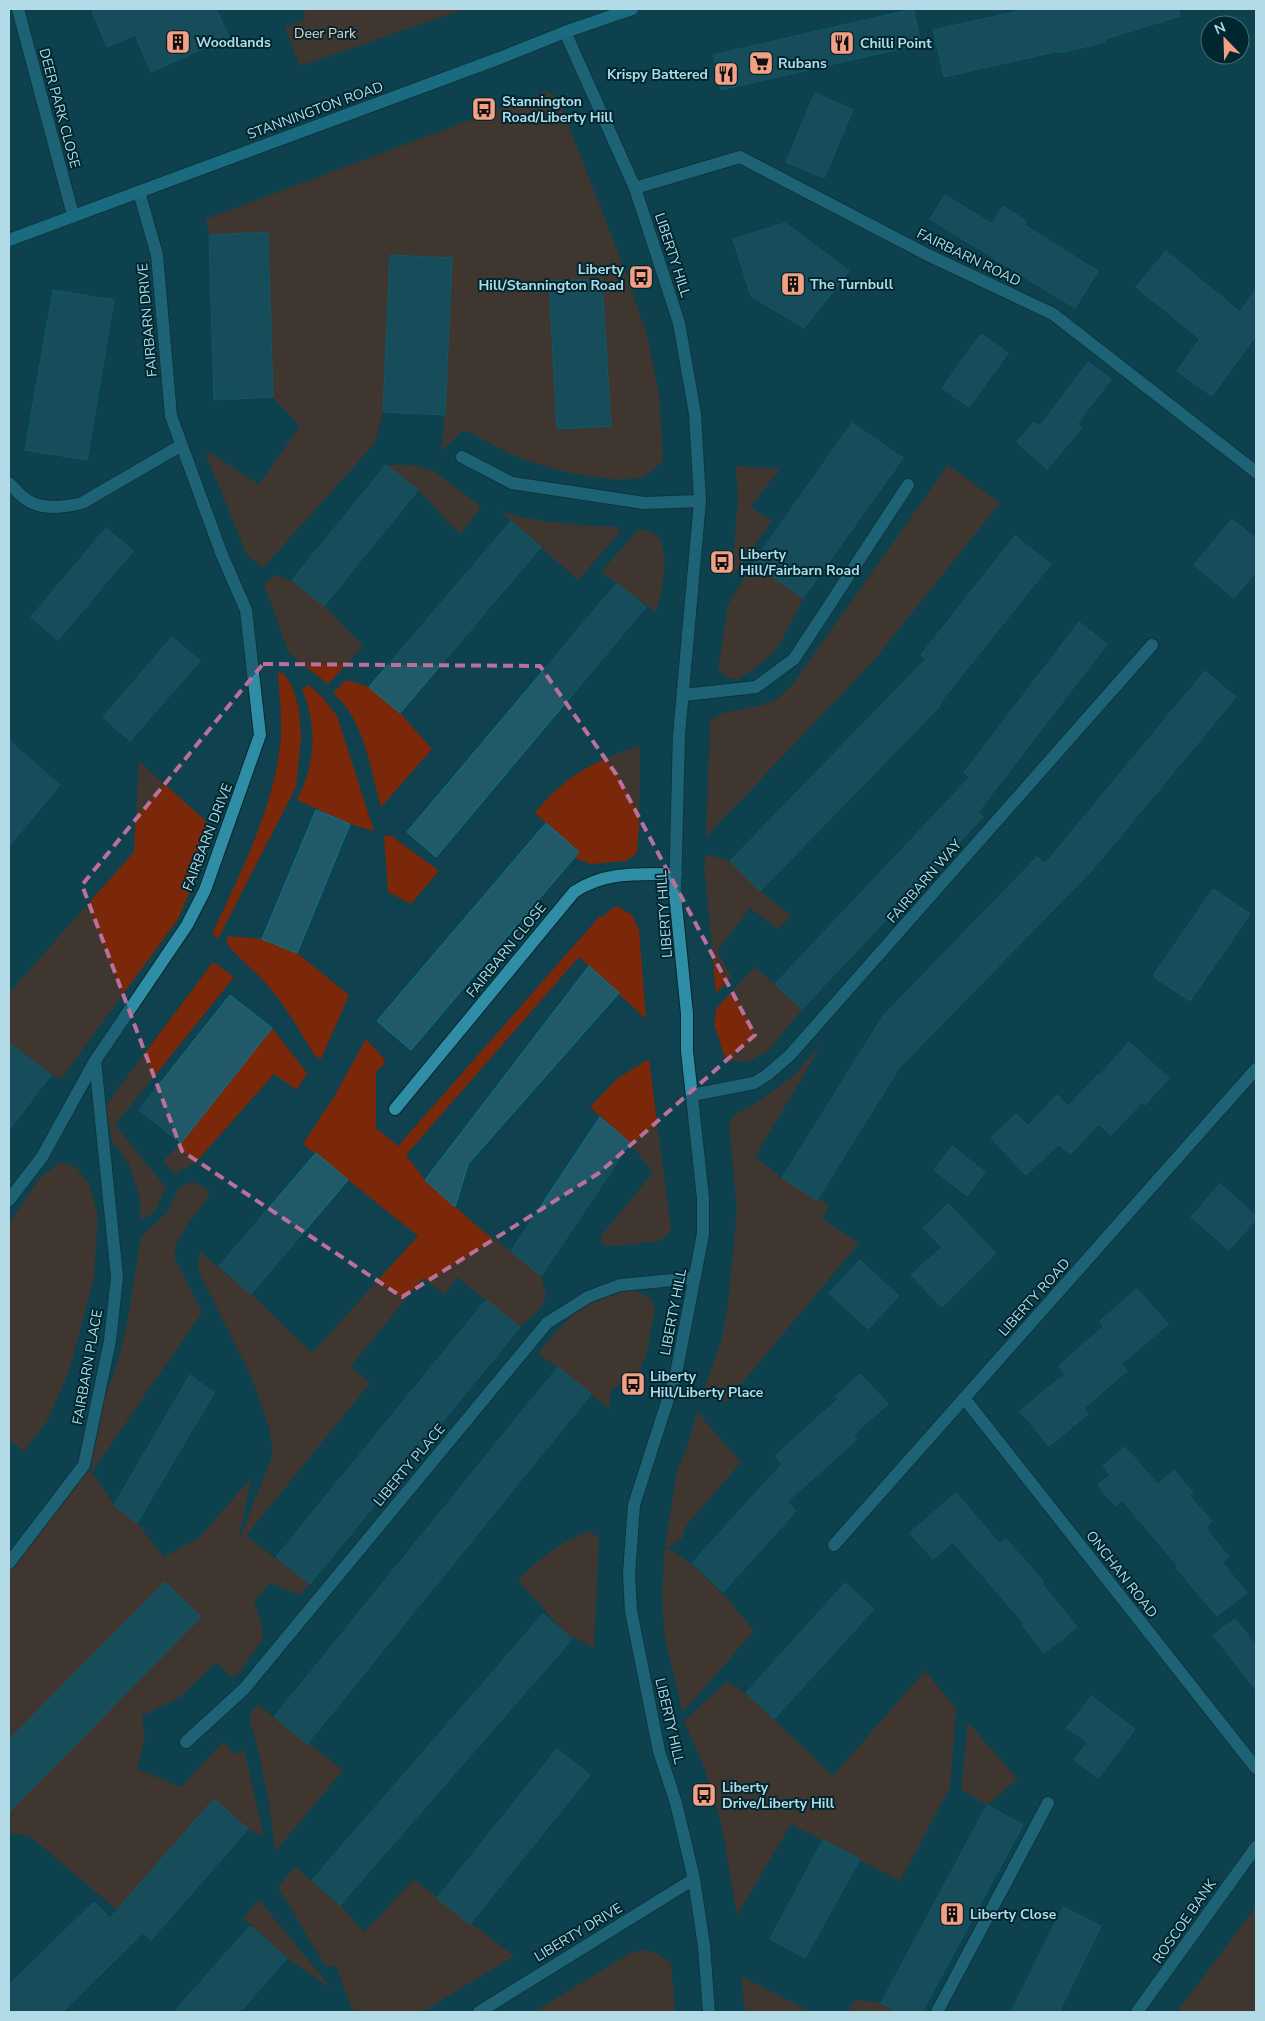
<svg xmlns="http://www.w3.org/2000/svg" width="1265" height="2021" font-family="'Nunito Sans',sans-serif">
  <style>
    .green { fill: #7a2809; fill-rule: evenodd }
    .building { fill: #225968; stroke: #0a768e }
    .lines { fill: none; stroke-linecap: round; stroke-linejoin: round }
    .minor-casing { stroke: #09262e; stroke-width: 14 }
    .major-casing { stroke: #09262e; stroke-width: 14 }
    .minor { stroke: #2f8da5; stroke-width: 12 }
    .major { stroke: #289eba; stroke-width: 12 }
    .marked { fill: none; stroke: #bb709a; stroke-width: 4; stroke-dasharray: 10 6; stroke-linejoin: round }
    .labels { text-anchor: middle; stroke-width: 4; stroke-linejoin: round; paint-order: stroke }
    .park-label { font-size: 14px; fill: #edcec5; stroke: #002730 }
    .poi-label { font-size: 14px; font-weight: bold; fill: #b2dbe7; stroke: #002730; text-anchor: start }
    .street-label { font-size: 14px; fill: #b2dbe7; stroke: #002730 }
  </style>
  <rect width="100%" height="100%" fill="#0f414e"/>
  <g class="green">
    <polygon points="302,9 465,9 300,66 285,28 306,18"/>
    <path d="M545,92L555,94L560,103L626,273L647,335L659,394L663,460C657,467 648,476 639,478C606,484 541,468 511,454C494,447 480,435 463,430L441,451L445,415L452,258L390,255L383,412L375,443L263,568L247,555L205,452L217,457L259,485L300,426L273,397L268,233L209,235L206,219ZM602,279L610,425L558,429L549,281Z"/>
    <polygon points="386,465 413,465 434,471 481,507 460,534 418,490"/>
    <polygon points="948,465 1000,503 874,660 706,837 710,721 723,713 764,705 777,699 793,684"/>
    <polygon points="736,466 780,469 750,507 772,521 732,577 738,499"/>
    <path d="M500,511C537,523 577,525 616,527L620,532L578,580Z"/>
    <path d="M639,529C644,530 650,531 654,534C673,545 661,595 656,612L601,572Z"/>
    <polygon points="753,563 803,598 777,649 754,669 737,680 727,677 718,670 728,605"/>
    <path d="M276,575C311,586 338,620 363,646L328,684L289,653L264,584Z"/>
    <path d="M278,672L284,674L292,686L299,709L301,738L296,787L218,939L212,934C241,871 275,807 281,737C282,716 279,693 278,672Z"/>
    <path d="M346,680L369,687L400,713L432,749L381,807C370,769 365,720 333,693Z"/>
    <path d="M309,685L323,698L337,716L374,831L350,824L297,800C315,765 318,726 302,689Z"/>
    <path d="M640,746L639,825L637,853L626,861L591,864L575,858L579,852L535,813C562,778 598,758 640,746Z"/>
    <path d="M139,761L209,824L198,873L178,919L61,1079C41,1071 28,1054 9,1045V993L134,852Z"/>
    <polygon points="390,835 439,871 411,904 388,892 384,836"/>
    <polygon points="706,854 730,861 760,891 791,916 778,929 750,908 717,951 732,977 716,993 704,864"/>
    <polygon points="617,906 632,915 639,929 646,1019 579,957 406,1155 425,1180 484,1232 511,1251 541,1276 546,1296 541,1307 520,1327 457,1277 445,1295 423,1278 350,1367 370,1383 246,1536 310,1584 300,1595 270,1583 254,1602 260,1620 263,1638 239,1673 231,1677 217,1662 180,1697 142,1716 145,1738 137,1769 181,1787 224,1741 234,1755 244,1749 264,1837 248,1829 214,1800 117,1910 30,1836 9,1833 9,1563 84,1465 92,1471 91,1430 116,1369 127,1324 141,1237 168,1212 178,1189 192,1181 210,1191 205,1202 189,1221 175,1246 175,1259 202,1312 92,1472 114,1505 137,1523 164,1557 200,1537 251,1478 238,1543 273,1454 269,1427 251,1376 199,1272 199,1251 251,1294 312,1353 418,1236 303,1144 335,1095 366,1039 386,1061 376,1072 376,1128 398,1146 599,917 604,916 610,910"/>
    <path d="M228,936L262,939L297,953L349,995L321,1059L315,1056C300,1032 287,1008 269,987C256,971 238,959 226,942Z"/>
    <polygon points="213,962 234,977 115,1125 166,1188 154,1212 141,1220 139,1194 129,1164 112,1141 106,1105"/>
    <polygon points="755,967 802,1009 767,1052 747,1062 726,1061 714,1024 716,1009"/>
    <polygon points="272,1028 307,1073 297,1090 274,1074 195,1163 175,1174 163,1161 181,1143"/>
    <polygon points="822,1044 755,1157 782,1178 829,1205 822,1219 859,1243 726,1402 704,1390 721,1342 728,1306 737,1209 729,1124 736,1113 752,1106 791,1078"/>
    <polygon points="649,1059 671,1231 659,1241 605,1247 600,1237 653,1173 630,1143 590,1107 618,1078"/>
    <polygon points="61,1162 76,1167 89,1184 98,1215 94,1277 69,1371 47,1421 24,1451 9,1439 9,1224 39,1179"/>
    <path d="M630,1289L651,1298L655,1309L646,1355L638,1374L611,1390L609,1409L558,1367L538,1354C557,1331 575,1307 603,1294C611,1291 622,1290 630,1289Z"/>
    <path d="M697,1412L741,1462L685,1527L682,1539L666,1547C706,1572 725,1595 754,1631L683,1712L665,1637L662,1598L665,1547L677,1472L689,1442Z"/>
    <path d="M590,1531L599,1538L594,1648L565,1633L518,1580C543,1556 558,1543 590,1531Z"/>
    <polygon points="925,1671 956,1708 950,1787 900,1881 791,1824 737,1915 721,1821 703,1764 684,1721 726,1682 746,1693 833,1776"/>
    <path d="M257,1704L343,1770L275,1852C271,1806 262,1762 249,1717Z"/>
    <polygon points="968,1722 1017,1779 987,1805 961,1789"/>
    <polygon points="295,1867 340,1905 364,1932 414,1880 514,1956 422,2012 354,2012 342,1984 337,1965 326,1967 278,1887"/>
    <polygon points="259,1900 332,1989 287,1958 243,1918"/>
    <polygon points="1256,1907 1256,2012 1177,2012"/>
    <polygon points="643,1950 658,1954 671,1963 675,2012 534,2012 632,1952"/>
    <polygon points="741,1976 811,2012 745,2012"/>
    <polygon points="855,2000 881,2003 898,2012 848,2012"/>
  </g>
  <g class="building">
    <polygon points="91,9 216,9 229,37 151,72 135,35 107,47"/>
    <polygon points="913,9 921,44 721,90 713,55"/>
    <polygon points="1028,9 1178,9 1180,16 1105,39 1105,42 1060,53 1059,51 944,77 933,30"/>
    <polygon points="815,93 853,110 824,178 786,162"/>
    <polygon points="945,195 992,224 1003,206 1026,221 1024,225 1098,271 1075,308 930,219"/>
    <polygon points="785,223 849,271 804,328 751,296 733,239"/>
    <polygon points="268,232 273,397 214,400 209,235"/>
    <polygon points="1166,251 1240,312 1256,289 1256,335 1212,396 1177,371 1200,339 1136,287"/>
    <polygon points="390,255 452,258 445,415 383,412"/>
    <polygon points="602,279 611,426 557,429 549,281"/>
    <polygon points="53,290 114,300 87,460 25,450"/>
    <polygon points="981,334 1008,353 969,407 942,388"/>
    <polygon points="1088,362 1111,379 1077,424 1082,428 1047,469 1017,442 1034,422 1040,426"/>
    <polygon points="852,423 903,458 803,598 753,563"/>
    <polygon points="386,465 418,490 324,606 292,580"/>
    <polygon points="1232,519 1256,539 1256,571 1234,598 1194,565"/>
    <polygon points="511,521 541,547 400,713 369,687"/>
    <polygon points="106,528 133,551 58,640 31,617"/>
    <polygon points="1015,536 1051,564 939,704 940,706 760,891 730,861 926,659 921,655"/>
    <polygon points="617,583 646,607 436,857 407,832"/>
    <polygon points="1079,622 1107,644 978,812 983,817 802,1009 775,984 970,777 964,773"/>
    <polygon points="172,637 200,661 130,741 103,717"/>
    <polygon points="1205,671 1236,697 1094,868 899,1068 817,1200 782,1178 883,1016 1037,857 1045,864"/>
    <polygon points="9,741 60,785 9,846"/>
    <polygon points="316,810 350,824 297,953 262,939"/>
    <polygon points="546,823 579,852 411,1050 377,1021"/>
    <polygon points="1213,889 1250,914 1190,1001 1153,976"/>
    <polygon points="589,966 619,993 468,1164 455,1207 425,1180"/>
    <polygon points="230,995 272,1028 181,1143 139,1110"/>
    <polygon points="1129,1042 1169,1078 1145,1105 1142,1102 1111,1135 1099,1124 1070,1154 1059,1144 1026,1175 991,1138 1016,1114 1028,1126 1057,1095 1068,1106 1098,1075 1099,1076"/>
    <polygon points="9,1043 51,1075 9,1130"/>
    <polygon points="600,1117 630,1143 541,1276 511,1251"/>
    <polygon points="952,1146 985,1172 967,1196 934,1170"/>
    <polygon points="316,1153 348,1180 251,1294 219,1266"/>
    <polygon points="1220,1184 1256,1216 1256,1219 1229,1250 1191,1217"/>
    <polygon points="948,1204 996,1253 942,1307 911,1275 942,1247 923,1228"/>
    <polygon points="860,1260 899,1296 868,1329 829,1293"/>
    <polygon points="1137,1289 1168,1324 1121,1364 1127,1371 1084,1408 1088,1414 1049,1446 1020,1411 1065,1374 1059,1366 1104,1326 1100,1321"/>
    <polygon points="486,1300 520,1327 310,1584 276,1557"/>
    <polygon points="558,1367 591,1394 307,1744 274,1717"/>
    <polygon points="860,1374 888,1404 853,1435 857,1439 787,1502 796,1511 723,1592 692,1563 782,1464 775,1456 838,1399 836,1396"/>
    <polygon points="190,1375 214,1393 137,1523 114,1505"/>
    <polygon points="1125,1447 1158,1485 1174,1470 1193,1493 1189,1496 1212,1521 1205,1528 1229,1557 1222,1562 1247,1593 1217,1616 1176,1568 1178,1566 1122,1500 1115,1506 1098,1485 1110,1475 1103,1466"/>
    <polygon points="956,1493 1000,1544 1006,1539 1044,1582 1042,1584 1077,1627 1044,1653 1022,1625 1024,1623 953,1542 933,1559 910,1533"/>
    <polygon points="165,1582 201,1617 9,1812 9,1740"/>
    <polygon points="845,1583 874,1609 774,1719 746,1693"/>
    <polygon points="543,1614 572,1639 340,1905 312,1880"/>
    <polygon points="1235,1619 1256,1646 1256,1690 1213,1635"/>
    <polygon points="1091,1696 1135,1729 1098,1778 1074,1760 1088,1742 1067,1728"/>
    <polygon points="557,1749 590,1775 470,1924 437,1898"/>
    <polygon points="214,1799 248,1829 151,1940 143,1933 62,2012 9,2012 9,1985 94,1902 110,1918"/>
    <polygon points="987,1805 1023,1825 922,2012 898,2012 881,2003"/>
    <polygon points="823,1840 860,1859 805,1958 770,1939"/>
    <polygon points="1063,1907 1101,1926 1059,2012 1011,2012"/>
    <polygon points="250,1926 287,1958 240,2012 174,2012"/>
  </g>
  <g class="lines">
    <defs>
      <g id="minor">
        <polyline points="18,9 73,215"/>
        <polyline points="565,32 635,188 679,323 695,414 700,501 679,735 675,894 687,1014 687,1051 703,1198 703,1234 676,1374 634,1505 629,1574 631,1611 659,1751 676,1803 694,1879 704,1946 709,2012"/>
        <polyline points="635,188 740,157 928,255 1053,314 1256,472"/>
        <polyline points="462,457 512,483 644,503 700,501"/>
        <path d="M9,483C14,488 20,496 27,500C42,510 66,507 82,503L180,446"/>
        <polyline points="684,695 756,687 794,659 908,485"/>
        <polyline points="692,1095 754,1083 767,1075 790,1055 1152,645"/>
        <path d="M395,1109L574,892C605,871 639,874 676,874"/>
        <polyline points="9,1200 42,1157 95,1061 187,925 205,890 260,735 246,610 222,555 171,416 157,255 139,192"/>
        <polyline points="964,1398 1256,1768"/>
        <polyline points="834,1545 1256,1069"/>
        <polyline points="9,1563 84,1465 110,1341 117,1277 95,1061"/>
        <polyline points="186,1742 244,1689 547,1323 588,1297 620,1285 695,1278"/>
        <polyline points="479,2012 694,1879"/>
        <polyline points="937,2012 1048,1803"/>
        <polyline points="1137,2012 1256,1847"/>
      </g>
      <polyline id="major" points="9,240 500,58 565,32 632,9"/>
    </defs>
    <use href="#minor" class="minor-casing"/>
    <use href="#major" class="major-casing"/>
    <use href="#minor" class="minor"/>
    <use href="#major" class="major"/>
  </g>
  <path d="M0 0H1265V2021H0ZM263,664L540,666L616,774L755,1035L599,1173L402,1297L182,1151L82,885Z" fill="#0f414e" fill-opacity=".55" fill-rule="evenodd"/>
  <path class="marked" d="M263,664L540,666L616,774L755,1035L599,1173L402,1297L182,1151L82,885Z"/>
  <defs>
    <symbol id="building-square" viewBox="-11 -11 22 22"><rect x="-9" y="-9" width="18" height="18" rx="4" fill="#f39f84" stroke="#002730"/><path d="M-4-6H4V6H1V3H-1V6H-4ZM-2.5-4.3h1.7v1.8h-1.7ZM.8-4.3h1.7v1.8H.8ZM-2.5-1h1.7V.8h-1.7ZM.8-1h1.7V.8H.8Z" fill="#111"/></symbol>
    <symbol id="restaurant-square" viewBox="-11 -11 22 22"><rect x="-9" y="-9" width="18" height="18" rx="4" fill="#f39f84" stroke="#002730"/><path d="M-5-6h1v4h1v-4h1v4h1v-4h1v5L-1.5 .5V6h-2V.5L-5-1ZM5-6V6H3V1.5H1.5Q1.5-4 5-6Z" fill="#111"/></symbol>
    <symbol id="supermarket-square" viewBox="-11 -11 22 22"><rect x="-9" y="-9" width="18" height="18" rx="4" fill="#f39f84" stroke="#002730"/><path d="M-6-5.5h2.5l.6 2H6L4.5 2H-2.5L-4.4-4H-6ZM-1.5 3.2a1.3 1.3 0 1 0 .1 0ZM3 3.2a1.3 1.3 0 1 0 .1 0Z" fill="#111"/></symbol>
    <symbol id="bus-square" viewBox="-11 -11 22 22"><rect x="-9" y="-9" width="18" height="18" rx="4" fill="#f39f84" stroke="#002730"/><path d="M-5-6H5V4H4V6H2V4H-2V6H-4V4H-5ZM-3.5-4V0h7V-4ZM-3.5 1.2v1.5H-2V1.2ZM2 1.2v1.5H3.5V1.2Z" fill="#111"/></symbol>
  </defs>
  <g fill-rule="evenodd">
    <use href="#building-square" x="164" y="28" width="28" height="28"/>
    <use href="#restaurant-square" x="828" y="29" width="28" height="28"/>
    <use href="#supermarket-square" x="747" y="49" width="28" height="28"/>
    <use href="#restaurant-square" x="712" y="60" width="28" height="28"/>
    <use href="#bus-square" x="470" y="95" width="28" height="28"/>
    <use href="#bus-square" x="627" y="263" width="28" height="28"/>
    <use href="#building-square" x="779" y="270" width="28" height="28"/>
    <use href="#bus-square" x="708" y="548" width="28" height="28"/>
    <use href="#bus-square" x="619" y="1370" width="28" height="28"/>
    <use href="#bus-square" x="690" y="1781" width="28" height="28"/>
    <use href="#building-square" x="938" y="1900" width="28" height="28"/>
  </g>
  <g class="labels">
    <g class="park-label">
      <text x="325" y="38">Deer Park</text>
    </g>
    <g class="poi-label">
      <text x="196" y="47">Woodlands</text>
      <text x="860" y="48">Chilli Point</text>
      <text x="778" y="68">Rubans</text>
      <text x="708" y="79" text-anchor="end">Krispy Battered</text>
      <text x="502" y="106">Stannington<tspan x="502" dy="16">Road/Liberty Hill</tspan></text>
      <text x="624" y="274" text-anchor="end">Liberty<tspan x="624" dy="16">Hill/Stannington Road</tspan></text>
      <text x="810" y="289">The Turnbull</text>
      <text x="740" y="559">Liberty<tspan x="740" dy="16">Hill/Fairbarn Road</tspan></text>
      <text x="650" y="1381">Liberty<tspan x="650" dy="16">Hill/Liberty Place</tspan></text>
      <text x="722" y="1792">Liberty<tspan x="722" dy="16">Drive/Liberty Hill</tspan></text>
      <text x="970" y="1919">Liberty Close</text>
    </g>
    <g class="street-label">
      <text transform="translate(60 108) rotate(75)" y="5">DEER PARK CLOSE</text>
      <text transform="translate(315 110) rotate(-20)" y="5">STANNINGTON ROAD</text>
      <text transform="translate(673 255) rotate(72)" y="5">LIBERTY HILL</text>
      <text transform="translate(969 257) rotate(26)" y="5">FAIRBARN ROAD</text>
      <text transform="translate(147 320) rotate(-95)" y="5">FAIRBARN DRIVE</text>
      <text transform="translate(207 837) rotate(-69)" y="5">FAIRBARN DRIVE</text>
      <text transform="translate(924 881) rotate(-49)" y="5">FAIRBARN WAY</text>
      <text transform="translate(664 914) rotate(-94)" y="5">LIBERTY HILL</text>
      <text transform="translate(506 950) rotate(-51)" y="5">FAIRBARN CLOSE</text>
      <text transform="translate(1034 1297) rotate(-48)" y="5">LIBERTY ROAD</text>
      <text transform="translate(673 1312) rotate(-79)" y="5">LIBERTY HILL</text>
      <text transform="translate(87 1367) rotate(-80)" y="5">FAIRBARN PLACE</text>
      <text transform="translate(409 1465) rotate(-50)" y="5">LIBERTY PLACE</text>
      <text transform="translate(1122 1574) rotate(52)" y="5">ONCHAN ROAD</text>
      <text transform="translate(670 1721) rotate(77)" y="5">LIBERTY HILL</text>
      <text transform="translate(1184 1921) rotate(-55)" y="5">ROSCOE BANK</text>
      <text transform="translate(578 1932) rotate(-31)" y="5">LIBERTY DRIVE</text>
    </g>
  </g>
  <rect width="1265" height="2021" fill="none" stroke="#b2dbe7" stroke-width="20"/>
  <g transform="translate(1225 40) rotate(337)"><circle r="24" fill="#002730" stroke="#476f79"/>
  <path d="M0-4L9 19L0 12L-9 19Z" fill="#f39f84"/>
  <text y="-8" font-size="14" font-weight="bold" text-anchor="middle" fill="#b2dbe7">N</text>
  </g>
</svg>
